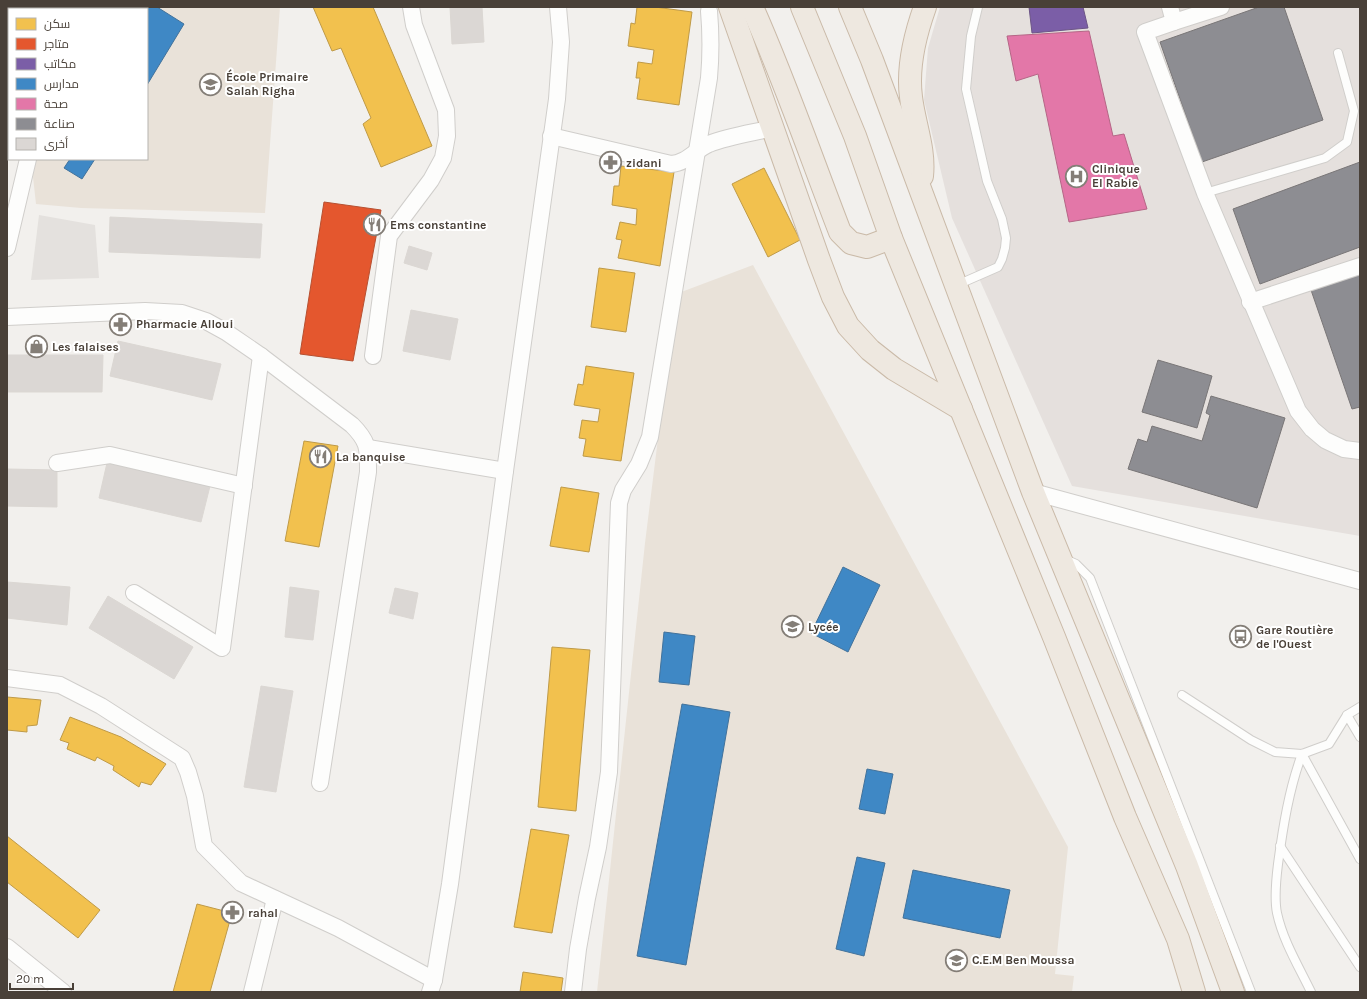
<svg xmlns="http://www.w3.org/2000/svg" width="1367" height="999" font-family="Karla,Cairo,sans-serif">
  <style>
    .industrial { fill: #e5e0dd }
    .education { fill: #e9e2d9 }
    .parking { fill: #e4e1de }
    .homes { fill: #f2c14e; stroke: #bf9a47 }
    .shops { fill: #e4572e; stroke: #b65031 }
    .offices { fill: #7b5ea7; stroke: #6c5586 }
    .schools { fill: #3f88c5; stroke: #42729b }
    .health { fill: #e377a8; stroke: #b56686 }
    .industry { fill: #8d8d92; stroke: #797677 }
    .building { fill: #dbd7d4; stroke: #dbd7d3 }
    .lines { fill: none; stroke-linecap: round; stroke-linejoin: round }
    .service-casing { stroke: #d0cecb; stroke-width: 10 }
    .minor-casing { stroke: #d0cecb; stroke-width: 18 }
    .trunk-casing { stroke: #cabaa8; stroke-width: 24 }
    .service { stroke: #fdfdfc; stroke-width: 8 }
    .minor { stroke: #fdfdfc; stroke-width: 16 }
    .trunk { stroke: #eee8e0; stroke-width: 22 }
    .labels { text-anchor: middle; stroke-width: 4; stroke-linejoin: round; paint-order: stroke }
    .poi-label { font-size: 12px; font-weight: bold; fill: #494038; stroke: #fff; text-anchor: start }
  </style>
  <rect width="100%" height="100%" fill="#f2f0ed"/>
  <polygon class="industrial" points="940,7 1360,7 1360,536 1072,486 952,218 924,100 928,48"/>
  <g class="education">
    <polygon points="111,7 280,7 265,213 81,208 36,204 31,159 147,159 147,9 109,9"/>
    <polygon points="753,265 1068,847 1055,974 1074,976 1072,992 597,992 645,543 676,294"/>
  </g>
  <polygon class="parking" points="39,215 95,225 99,278 31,280"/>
  <g class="homes">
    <polygon points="313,7 373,7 432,146 381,167 363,124 371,118 341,48 332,51"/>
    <polygon points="637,7 655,7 692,12 679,105 637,99 640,78 636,78 638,62 652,64 654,50 628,46 631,23 635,24"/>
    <polygon points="621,166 674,172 660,266 618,258 622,240 616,239 620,222 636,225 637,209 612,205 614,186 619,186"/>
    <polygon points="764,168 800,240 768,257 732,184"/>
    <polygon points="599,268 635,273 626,332 591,327"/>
    <polygon points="586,366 634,373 621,461 583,456 586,439 579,438 582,420 598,422 600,409 574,405 578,384 583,385"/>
    <polygon points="304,441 338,446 319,547 285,541"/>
    <polygon points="561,487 599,493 589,552 550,546"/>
    <polygon points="552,647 590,650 576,811 538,807"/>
    <polygon points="7,697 41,700 37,725 27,726 27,732 7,730"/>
    <polygon points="70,717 121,737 166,764 151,785 141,782 139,787 113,770 114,766 97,757 95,761 67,749 69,743 60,740"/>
    <polygon points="531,829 569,835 552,933 514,927"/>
    <polygon points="7,836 100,910 78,938 7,882"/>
    <polygon points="197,904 232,913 210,992 173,992"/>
    <polygon points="523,972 563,978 561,992 520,992"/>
  </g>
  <polygon class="shops" points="324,202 381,210 353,361 300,354"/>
  <polygon class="offices" points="1029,7 1083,7 1088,28 1032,33"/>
  <g class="schools">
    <polygon points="145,7 157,7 184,24 147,85 147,9 144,9"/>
    <polygon points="70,159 95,159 82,179 64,168"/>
    <polygon points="843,567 880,585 848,652 811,633"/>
    <polygon points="664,632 695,636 689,685 659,682"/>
    <polygon points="682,704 730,712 686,965 637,956"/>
    <polygon points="867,769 893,774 885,814 859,809"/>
    <polygon points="857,857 885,863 864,956 836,949"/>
    <polygon points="913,870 1010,890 1000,938 903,918"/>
  </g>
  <polygon class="health" points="1089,31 1113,136 1124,134 1147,209 1069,222 1038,74 1016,81 1007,36"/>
  <g class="industry">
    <polygon points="1259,7 1284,7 1323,120 1202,162 1160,42"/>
    <polygon points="1360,162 1360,247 1260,284 1233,209"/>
    <polygon points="1360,272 1360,407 1352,409 1311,290"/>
    <polygon points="1158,360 1212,376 1197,428 1142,412"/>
    <polygon points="1211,396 1285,418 1257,508 1128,469 1138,439 1147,442 1152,426 1202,441 1210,415 1206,413"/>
  </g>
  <g class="building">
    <polygon points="8,7 49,7 47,9 9,9 9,37 7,35 7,9"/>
    <polygon points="450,7 482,7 484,42 452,44"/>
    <polygon points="110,217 262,224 260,258 109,252"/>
    <polygon points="409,246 432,253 427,270 404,263"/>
    <polygon points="411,310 458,319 450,360 403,351"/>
    <polygon points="118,341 221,364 212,400 110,376"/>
    <polygon points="7,355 103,355 102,392 7,392"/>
    <polygon points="107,463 210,486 201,522 99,498"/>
    <polygon points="7,469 57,470 57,507 7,506"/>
    <polygon points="7,582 70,587 67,625 7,618"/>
    <polygon points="290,587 319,591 313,640 285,637"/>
    <polygon points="395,588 418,593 413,619 389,613"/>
    <polygon points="108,596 193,647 174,679 89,628"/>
    <polygon points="261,686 293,691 276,792 244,787"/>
  </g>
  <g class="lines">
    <defs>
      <g id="service">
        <polyline points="1205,193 1325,158 1347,142 1354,111 1338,53"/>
        <polyline points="957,285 998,267 1002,259 1005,248 1006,238 1002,219 987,181 966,89 971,36 978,7"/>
        <polyline points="1065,559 1076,564 1090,578 1251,992"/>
        <polyline points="1182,695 1251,740 1275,752 1302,754 1329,744 1347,715 1360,707"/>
        <polyline points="1347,715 1360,737"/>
        <path d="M1302,754C1289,789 1283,827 1278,864C1276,880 1274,898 1277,913C1283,941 1299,967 1311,992"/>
        <polyline points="1302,754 1360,859"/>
        <polyline points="1280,846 1360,967"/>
      </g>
      <g id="minor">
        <polyline points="1170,7 1174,22 1145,32 1205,193 1298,411 1312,429 1325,440 1344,449 1360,451"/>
        <polyline points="102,9 104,7"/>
        <polyline points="1174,22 1221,7"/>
        <polyline points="7,119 9,118"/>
        <path d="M551,136L671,164C687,163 695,150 709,144C729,136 752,133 773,128"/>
        <polyline points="7,248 28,159"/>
        <polyline points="1250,302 1360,266"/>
        <path d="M7,317L145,311L182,313L206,321L226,332L261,356L352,425C369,442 368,449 368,472L320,783"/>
        <polyline points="373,356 389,236 431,180 443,158 447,136 446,110 414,25 411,7"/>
        <polyline points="368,448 505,471"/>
        <polyline points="57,463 110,455 244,486"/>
        <polyline points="1033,492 1360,581"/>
        <polyline points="134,593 222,648 261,356"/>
        <polyline points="7,678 60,685 101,706 182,758 188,772 195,796 204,846 241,883 338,928 434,980"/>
        <polyline points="7,947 63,992"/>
        <polyline points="252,992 275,899"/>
        <polyline points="430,992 434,980 450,884 505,471 557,99 561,42 558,7"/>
        <path d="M573,992L578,949L587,898L598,847L609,772L619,503L623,490L639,464L650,437L709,78C711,55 711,34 709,11"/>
      </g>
      <g id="trunk">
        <polyline points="730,7 819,260 833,297 848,326 870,350 894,369 961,409"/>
        <path d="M752,7C785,81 811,157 840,232L851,243L867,247L891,238"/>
        <polyline points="802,7 855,136 891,238 1054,637 1125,817 1178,939 1194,992"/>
        <polyline points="850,7 872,60 1033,492 1187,866 1233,992"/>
        <path d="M922,176C925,149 914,123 911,97C907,67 915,35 925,7"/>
      </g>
    </defs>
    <use href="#service" class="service-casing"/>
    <use href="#minor" class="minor-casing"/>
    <use href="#trunk" class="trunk-casing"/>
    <use href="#service" class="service"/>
    <use href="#minor" class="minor"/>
    <use href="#trunk" class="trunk"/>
  </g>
  <defs>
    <symbol id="school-ring" viewBox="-11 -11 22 22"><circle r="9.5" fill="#fff" stroke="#847e77" stroke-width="1.5"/><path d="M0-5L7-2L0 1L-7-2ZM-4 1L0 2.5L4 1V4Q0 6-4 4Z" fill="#847e77"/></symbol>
    <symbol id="pharmacy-ring" viewBox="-11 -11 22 22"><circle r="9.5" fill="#fff" stroke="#847e77" stroke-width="1.5"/><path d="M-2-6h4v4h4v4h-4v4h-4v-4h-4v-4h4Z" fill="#847e77"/></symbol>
    <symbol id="hospital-ring" viewBox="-11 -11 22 22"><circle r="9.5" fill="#fff" stroke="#847e77" stroke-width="1.5"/><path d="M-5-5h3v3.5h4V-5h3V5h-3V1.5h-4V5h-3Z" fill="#847e77"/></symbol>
    <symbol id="restaurant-ring" viewBox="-11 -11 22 22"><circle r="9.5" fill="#fff" stroke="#847e77" stroke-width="1.5"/><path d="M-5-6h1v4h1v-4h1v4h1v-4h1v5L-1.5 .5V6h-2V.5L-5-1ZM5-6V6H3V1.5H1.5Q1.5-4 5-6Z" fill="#847e77"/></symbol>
    <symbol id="shop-ring" viewBox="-11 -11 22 22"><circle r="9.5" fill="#fff" stroke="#847e77" stroke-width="1.5"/><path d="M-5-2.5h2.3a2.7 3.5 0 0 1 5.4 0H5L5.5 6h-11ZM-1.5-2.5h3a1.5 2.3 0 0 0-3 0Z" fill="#847e77"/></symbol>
    <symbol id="bus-ring" viewBox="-11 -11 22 22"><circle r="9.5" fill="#fff" stroke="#847e77" stroke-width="1.5"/><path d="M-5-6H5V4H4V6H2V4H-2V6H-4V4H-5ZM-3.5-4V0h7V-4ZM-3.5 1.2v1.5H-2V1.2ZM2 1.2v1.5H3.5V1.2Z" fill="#847e77"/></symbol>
  </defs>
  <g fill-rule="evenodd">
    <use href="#school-ring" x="198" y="72" width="25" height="25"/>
    <use href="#pharmacy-ring" x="598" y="150" width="25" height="25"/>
    <use href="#hospital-ring" x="1064" y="164" width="25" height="25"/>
    <use href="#restaurant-ring" x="362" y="212" width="25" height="25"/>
    <use href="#pharmacy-ring" x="108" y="312" width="25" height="25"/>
    <use href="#shop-ring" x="24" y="334" width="25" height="25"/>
    <use href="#restaurant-ring" x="308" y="444" width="25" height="25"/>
    <use href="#school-ring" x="780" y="614" width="25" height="25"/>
    <use href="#bus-ring" x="1228" y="624" width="25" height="25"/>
    <use href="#pharmacy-ring" x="220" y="900" width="25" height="25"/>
    <use href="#school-ring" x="944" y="948" width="25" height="25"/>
  </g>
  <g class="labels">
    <g class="poi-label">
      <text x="226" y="81">École Primaire<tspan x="226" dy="14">Salah Righa</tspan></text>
      <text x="626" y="167">zidani</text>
      <text x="1092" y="173">Clinique<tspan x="1092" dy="14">El Rabie</tspan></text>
      <text x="390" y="229">Ems constantine</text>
      <text x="136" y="328">Pharmacie Alloui</text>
      <text x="52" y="351">Les falaises</text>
      <text x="336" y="461">La banquise</text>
      <text x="808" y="631">Lycée</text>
      <text x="1256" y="634">Gare Routière<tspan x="1256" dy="14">de l'Ouest</tspan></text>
      <text x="248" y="917">rahal</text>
      <text x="972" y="964">C.E.M Ben Moussa</text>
    </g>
  </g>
  <rect width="1367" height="999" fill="none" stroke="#494038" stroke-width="16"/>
  <rect x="8" y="8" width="140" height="152" fill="#ffffff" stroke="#b6b3af"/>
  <rect x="16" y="18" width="20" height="12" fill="#f2c14e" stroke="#b6b3af"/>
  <text x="44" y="28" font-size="12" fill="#494038">سكن</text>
  <rect x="16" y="38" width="20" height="12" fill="#e4572e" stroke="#b6b3af"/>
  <text x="44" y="48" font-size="12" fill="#494038">متاجر</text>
  <rect x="16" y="58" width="20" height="12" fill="#7b5ea7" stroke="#b6b3af"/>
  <text x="44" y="68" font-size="12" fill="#494038">مكاتب</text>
  <rect x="16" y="78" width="20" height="12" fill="#3f88c5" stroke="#b6b3af"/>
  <text x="44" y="88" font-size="12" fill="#494038">مدارس</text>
  <rect x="16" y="98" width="20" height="12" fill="#e377a8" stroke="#b6b3af"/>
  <text x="44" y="108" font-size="12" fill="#494038">صحة</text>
  <rect x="16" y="118" width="20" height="12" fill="#8d8d92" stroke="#b6b3af"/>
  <text x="44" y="128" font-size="12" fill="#494038">صناعة</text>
  <rect x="16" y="138" width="20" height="12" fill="#dbd7d4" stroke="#b6b3af"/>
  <text x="44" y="148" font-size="12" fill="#494038">أخرى</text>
  <path d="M10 983v6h63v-6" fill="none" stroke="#494038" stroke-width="2"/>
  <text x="16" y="983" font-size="12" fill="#494038" stroke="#ffffff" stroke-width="3" paint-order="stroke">20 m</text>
</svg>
